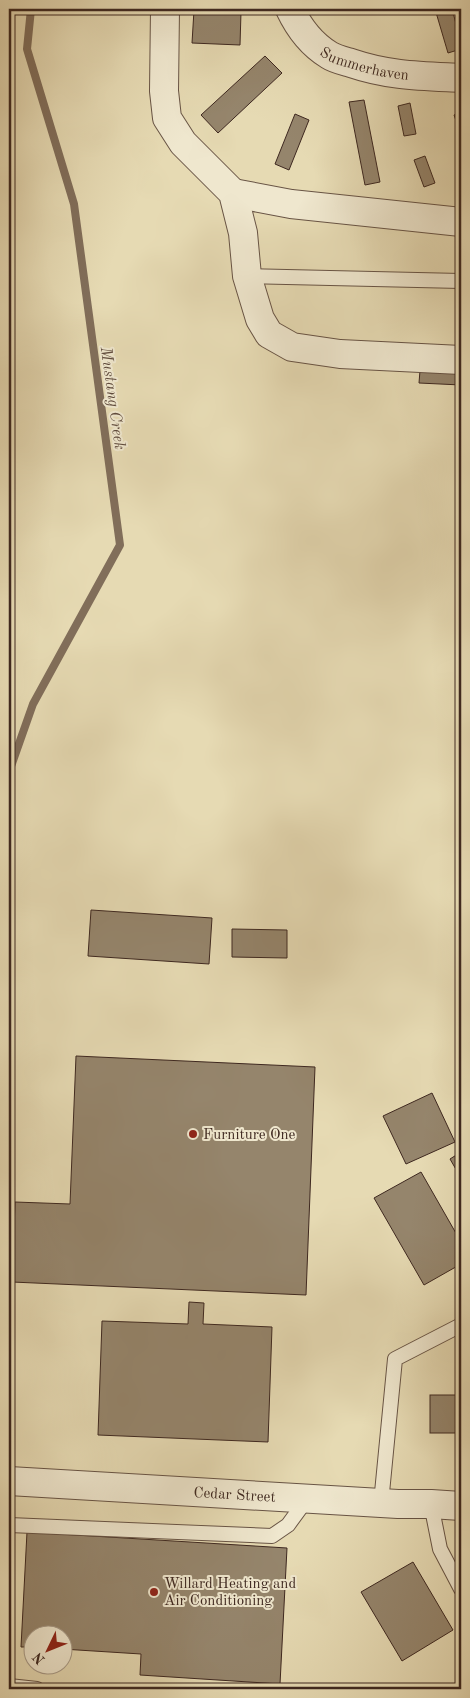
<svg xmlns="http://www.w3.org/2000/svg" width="470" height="1698" font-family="'Old Standard TT',serif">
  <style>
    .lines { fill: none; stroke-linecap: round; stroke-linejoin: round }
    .stream { stroke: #816e5a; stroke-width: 8 }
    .building { fill: #95856c; stroke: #3e2820 }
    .lane-casing { stroke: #685445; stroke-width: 16 }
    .street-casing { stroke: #685445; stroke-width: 30 }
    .lane { stroke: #efe7ce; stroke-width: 14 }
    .street { stroke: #efe7ce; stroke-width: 28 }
    .poi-dot { fill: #8f2418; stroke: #efe7ce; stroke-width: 2 }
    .labels { text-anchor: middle; stroke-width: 4; stroke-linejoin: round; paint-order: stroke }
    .street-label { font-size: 15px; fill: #3e2820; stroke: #efe7ce }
    .poi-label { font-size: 15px; fill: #3e2820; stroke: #efe7ce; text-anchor: start }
    .water-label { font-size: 16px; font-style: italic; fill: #5f4b3d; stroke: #efe7ce }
  </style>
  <rect width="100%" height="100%" fill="#e6dab3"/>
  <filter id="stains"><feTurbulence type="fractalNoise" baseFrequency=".004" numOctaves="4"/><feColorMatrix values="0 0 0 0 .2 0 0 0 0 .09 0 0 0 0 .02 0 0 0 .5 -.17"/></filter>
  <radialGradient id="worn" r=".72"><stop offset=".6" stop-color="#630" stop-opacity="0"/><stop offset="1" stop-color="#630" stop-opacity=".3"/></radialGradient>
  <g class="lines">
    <polyline class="stream" points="9,772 33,704 120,545 74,204 27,49 31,9"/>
  </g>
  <g class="building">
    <polygon points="435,9 452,9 461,42 461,49 448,53"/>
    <polygon points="194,10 241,12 240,45 192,43"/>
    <polygon points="265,56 282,73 218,133 201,115"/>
    <polygon points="364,100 380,182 365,185 349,102"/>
    <polygon points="410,103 416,134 404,136 398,106"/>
    <polygon points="461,112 461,135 454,115"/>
    <polygon points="295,114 309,120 289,170 275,164"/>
    <polygon points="425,156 435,183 424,187 414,160"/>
    <polygon points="421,358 461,360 461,385 419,383"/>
    <polygon points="91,910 212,918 209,964 88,956"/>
    <polygon points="232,929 287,930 287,958 232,957"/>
    <polygon points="76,1056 315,1067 306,1295 12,1282 15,1202 70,1204"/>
    <polygon points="432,1093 455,1142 406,1164 383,1116"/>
    <polygon points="461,1152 461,1178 450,1159"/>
    <polygon points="421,1172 461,1242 461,1264 424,1285 374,1198"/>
    <polygon points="189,1302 204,1303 203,1324 272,1327 268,1442 98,1435 102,1321 188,1324"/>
    <rect x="430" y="1395" width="31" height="38"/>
    <polygon points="27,1532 287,1548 280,1684 140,1675 141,1654 62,1649 62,1636 32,1636 32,1647 21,1647"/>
    <polygon points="413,1562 453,1630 402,1661 361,1592"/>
  </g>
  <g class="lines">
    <defs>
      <g id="lane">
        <polyline points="247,276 461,281"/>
        <polyline points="381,1503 395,1359 461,1325"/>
        <polyline points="431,1504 440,1549 461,1589"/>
        <polyline points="9,1525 272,1536 288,1525 307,1499"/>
        <polyline points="9,1686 37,1689"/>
      </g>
      <g id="street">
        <polyline points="165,9 164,91 167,118 183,143 233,193 243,233 247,276 260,319 269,334 292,347 340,354 461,360"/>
        <path id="s1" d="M290,9C299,28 311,44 329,55C335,59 344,61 351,63C389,76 422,76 461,78"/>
        <polyline points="233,193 291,204 461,222"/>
        <path id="s2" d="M9,1481L398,1504H431L461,1506"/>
      </g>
    </defs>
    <use href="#lane" class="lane-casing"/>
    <use href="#street" class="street-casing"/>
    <use href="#lane" class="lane"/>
    <use href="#street" class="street"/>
  </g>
  <g class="poi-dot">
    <circle cx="193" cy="1134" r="5"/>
    <circle cx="154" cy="1592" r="5"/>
  </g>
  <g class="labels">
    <g class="street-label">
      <text dy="5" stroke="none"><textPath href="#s1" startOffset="98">Summerhaven</textPath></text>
      <text dy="5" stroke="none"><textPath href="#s2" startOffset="226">Cedar Street</textPath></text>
    </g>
    <g class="poi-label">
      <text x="203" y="1139">Furniture One</text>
      <text x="164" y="1588">Willard Heating and<tspan x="164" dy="17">Air Conditioning</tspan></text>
    </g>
    <g class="water-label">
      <text transform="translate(114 398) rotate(82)" y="6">Mustang Creek</text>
    </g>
  </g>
  <rect width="470" height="1698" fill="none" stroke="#e6dab3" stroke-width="30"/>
  <rect x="10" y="10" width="450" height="1678" fill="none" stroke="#3e2820" stroke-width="2.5"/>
  <rect x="15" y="15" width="440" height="1668" fill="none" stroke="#3e2820"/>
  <g transform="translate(48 1650) rotate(227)"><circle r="24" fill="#efe7ce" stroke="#a89b88"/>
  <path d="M0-4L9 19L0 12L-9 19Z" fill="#8f2418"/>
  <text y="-8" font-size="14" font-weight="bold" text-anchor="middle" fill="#3e2820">N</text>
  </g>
  <rect width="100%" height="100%" filter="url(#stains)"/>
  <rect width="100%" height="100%" fill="url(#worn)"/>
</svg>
